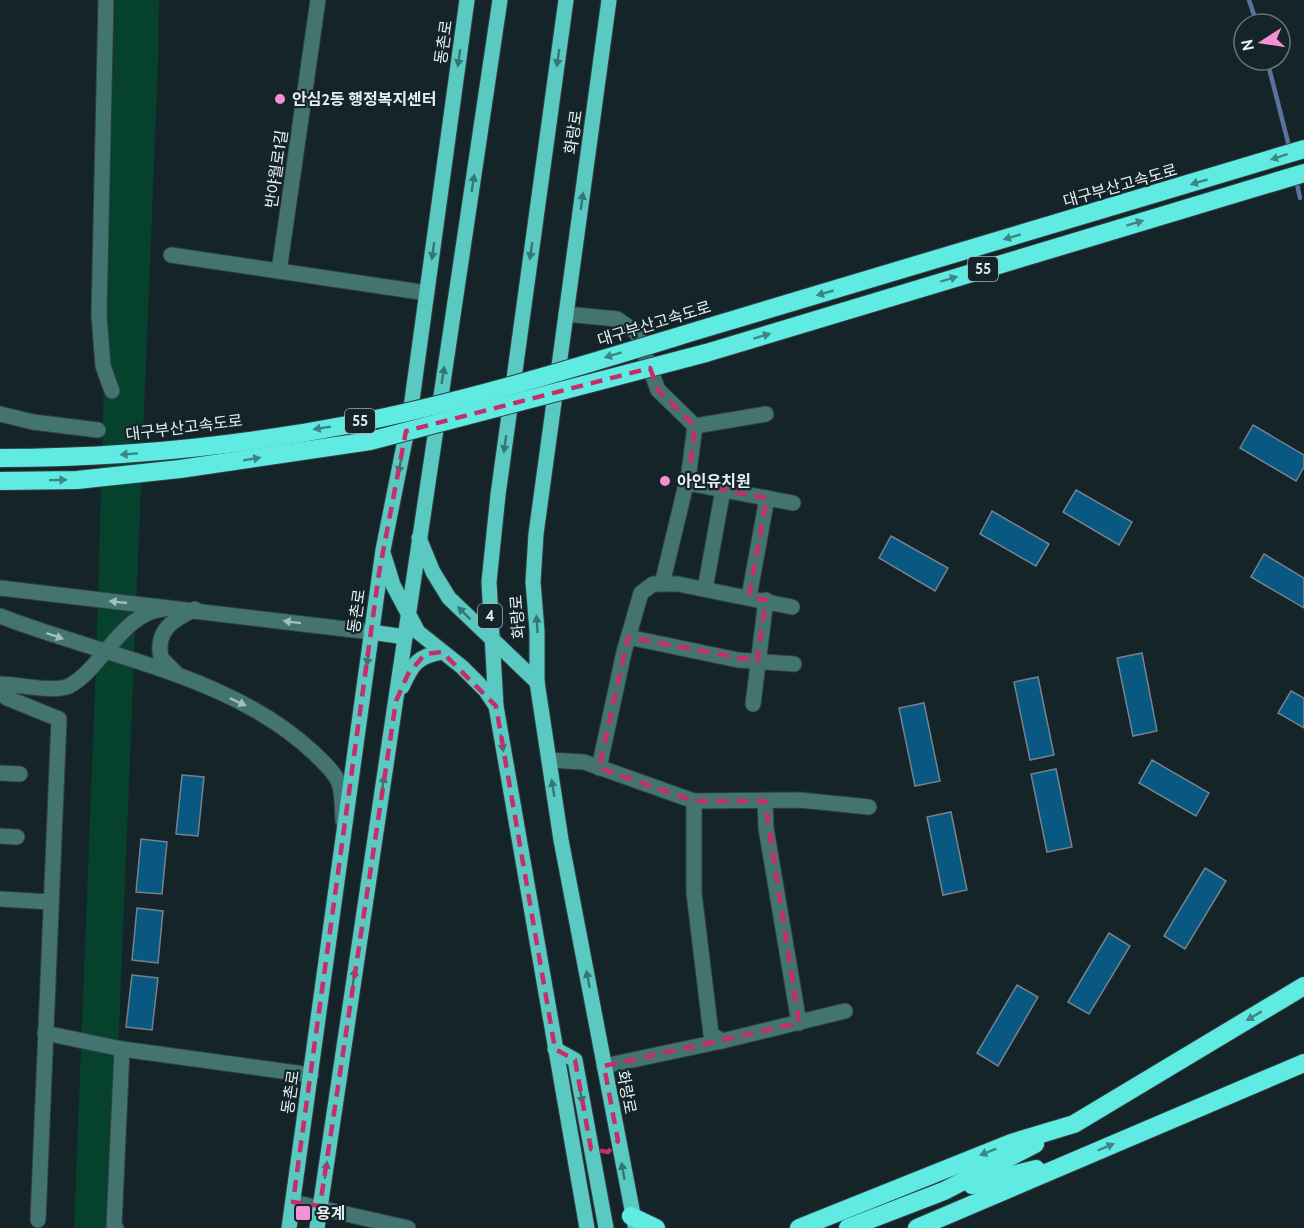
<svg xmlns="http://www.w3.org/2000/svg" width="1304" height="1228" font-family="Cabin,'Noto Sans KR',sans-serif">
  <style>
    .green { fill: #06412d }
    .lines { fill: none; stroke-linecap: round; stroke-linejoin: round }
    .stream { stroke: #5b71a2; stroke-width: 4.5 }
    .building { fill: #095882; stroke: #74828c; stroke-width: 1.5 }
    .minor-casing { stroke: #314044; stroke-width: 17 }
    .major-casing { stroke: #314044; stroke-width: 17 }
    .highway-casing { stroke: #314044; stroke-width: 20 }
    .minor { stroke: #437470; stroke-width: 15 }
    .major { stroke: #59c9c1; stroke-width: 15 }
    .highway { stroke: #5feae2; stroke-width: 18 }
    .highway-bridge-casing { stroke: #314044; stroke-width: 20; stroke-linecap: butt }
    .highway-bridge { stroke: #5feae2; stroke-width: 18 }
    .oneway { fill: #367674 }
    .oneway2 { fill: #3a8785 }
    .oneway3 { fill: #a4bebe }
    .marked { fill: none; stroke: #c62e6a; stroke-width: 4.5; stroke-dasharray: 12 8; stroke-linejoin: round }
    .poi-dot { fill: #f491d4; stroke: #142428; stroke-width: 2 }
    .labels { text-anchor: middle; stroke-width: 4.5; stroke-linejoin: round; paint-order: stroke }
    .shield { fill: #142428; stroke: #a6b2b5; stroke-width: 1.5 }
    .shield-label { font-size: 15px; font-weight: bold; fill: #e5eff2 }
    .street-label { font-size: 16px; fill: #e5eff2; stroke: #142428 }
    .poi-label { font-size: 16px; font-weight: bold; fill: #e5eff2; stroke: #142428; text-anchor: start }
  </style>
  <rect width="100%" height="100%" fill="#142428"/>
  <polygon class="green" points="115,0 159,0 158,66 111,1228 74,1228 96,664"/>
  <g class="lines">
    <g class="stream">
      <polyline points="1249,0 1257,24"/>
      <polyline points="1267,60 1290,150"/>
      <polyline points="1296,179 1300,198"/>
    </g>
  </g>
  <g class="building">
    <polygon points="1253,425 1304,455 1304,467 1296,481 1240,448"/>
    <polygon points="1076,490 1132,522 1119,545 1063,512"/>
    <polygon points="992,511 1049,544 1036,566 980,534"/>
    <polygon points="891,536 948,568 935,591 879,558"/>
    <polygon points="1264,554 1304,578 1304,608 1251,577"/>
    <polygon points="1142,653 1157,731 1133,736 1117,658"/>
    <polygon points="1038,677 1054,755 1030,760 1014,682"/>
    <polygon points="1291,691 1304,698 1304,728 1278,713"/>
    <polygon points="924,703 940,781 915,786 899,708"/>
    <polygon points="1152,760 1209,793 1196,816 1139,783"/>
    <polygon points="1056,769 1072,847 1047,852 1031,774"/>
    <polygon points="182,775 204,777 198,836 176,834"/>
    <polygon points="951,812 967,890 943,895 927,817"/>
    <polygon points="141,839 167,842 162,894 136,892"/>
    <polygon points="1205,868 1226,881 1185,949 1164,936"/>
    <polygon points="137,908 163,911 158,963 132,960"/>
    <polygon points="1109,933 1130,946 1089,1014 1068,1002"/>
    <polygon points="132,975 158,978 152,1030 126,1027"/>
    <polygon points="1017,985 1038,997 998,1066 977,1053"/>
  </g>
  <g class="lines">
    <defs>
      <g id="minor">
        <polyline points="106,0 99,315 103,366 112,391"/>
        <polyline points="171,255 427,293"/>
        <polyline points="279,271 318,0"/>
        <polyline points="566,314 617,319 637,333 658,390 695,426 689,472 662,584"/>
        <polyline points="0,414 33,422 98,430"/>
        <polyline points="695,426 766,414"/>
        <polyline points="687,483 793,503"/>
        <polyline points="0,588 371,632"/>
        <polyline points="705,589 723,490"/>
        <polyline points="749,597 767,498"/>
        <path d="M0,616C104,657 230,674 314,753C322,761 333,770 338,781C343,791 342,809 343,821"/>
        <polyline points="628,637 738,660 794,664"/>
        <path d="M177,674L161,658C155,630 173,620 195,609"/>
        <path d="M0,684C18,684 54,693 69,686C102,669 122,612 164,609"/>
        <polyline points="0,692 7,698 59,719 38,1220"/>
        <polyline points="753,704 766,600"/>
        <polyline points="549,760 584,762 694,801 800,800 869,807"/>
        <polyline points="599,768 624,652 641,593 653,584 678,584 792,607"/>
        <polyline points="0,773 20,774"/>
        <polyline points="694,801 694,893 711,1034 722,1041 845,1011"/>
        <polyline points="765,801 766,828 799,1023"/>
        <polyline points="0,836 17,837"/>
        <polyline points="0,899 51,902"/>
        <polyline points="45,1033 122,1049 311,1075"/>
        <polyline points="604,1066 722,1041"/>
        <polyline points="293,1202 408,1228"/>
        <polyline points="116,1228 114,1226 122,1049"/>
      </g>
      <g id="major">
        <polyline points="566,0 498,495 489,582 496,706 587,1228"/>
        <polyline points="609,0 536,534 533,582 537,631 537,682 561,840 635,1225"/>
        <polyline points="419,538 433,572 449,598 537,682"/>
        <polyline points="384,556 393,585 418,632 462,667 486,691 496,706"/>
        <polyline points="371,632 405,637"/>
        <path d="M402,687C412,665 417,656 442,652"/>
        <polyline points="555,1049 575,1060 606,1228"/>
        <polyline points="289,1228 383,550 410,415 467,0"/>
        <polyline points="317,1228 500,0"/>
      </g>
      <g id="highway">
        <polyline points="709,327 1304,149"/>
        <polyline points="706,353 1304,173"/>
        <polyline points="972,1185 1036,1169"/>
        <polyline points="631,1216 656,1228"/>
        <polyline points="799,1228 1011,1143 1074,1124 1304,986"/>
        <polyline points="848,1228 944,1191 1035,1144"/>
        <polyline points="917,1228 1304,1063"/>
      </g>
    </defs>
    <use href="#minor" class="minor-casing"/>
    <use href="#major" class="major-casing"/>
    <use href="#highway" class="highway-casing"/>
    <use href="#minor" class="minor"/>
    <use href="#major" class="major"/>
    <use href="#highway" class="highway"/>
    <defs>
      <g id="highway-bridge">
        <path d="M0,458C116,458 233,447 347,425C470,401 590,363 709,327"/>
        <polyline points="0,481 77,480 180,469 370,441 706,353"/>
      </g>
    </defs>
    <use href="#highway-bridge" class="highway-bridge-casing"/>
    <use href="#highway-bridge" class="highway-bridge"/>
  </g>
  <defs><path id="oneway-solid" d="M-6-.8H1V-3.2L6.5 0L1 3.2V.8H-6Z" transform="scale(1.5)"/></defs>
  <g class="oneway">
    <use href="#oneway-solid" transform="translate(459 58) rotate(98)"/>
    <use href="#oneway-solid" transform="translate(558 58) rotate(98)"/>
    <use href="#oneway-solid" transform="translate(473 183) rotate(-81)"/>
    <use href="#oneway-solid" transform="translate(582 201) rotate(-82)"/>
    <use href="#oneway-solid" transform="translate(433 251) rotate(98)"/>
    <use href="#oneway-solid" transform="translate(531 251) rotate(98)"/>
    <use href="#oneway-solid" transform="translate(443 375) rotate(-81)"/>
    <use href="#oneway-solid" transform="translate(505 444) rotate(98)"/>
    <use href="#oneway-solid" transform="translate(400 465) rotate(101)"/>
    <use href="#oneway-solid" transform="translate(464 613) rotate(-135)"/>
    <use href="#oneway-solid" transform="translate(537 624) rotate(-94)"/>
    <use href="#oneway-solid" transform="translate(368 657) rotate(98)"/>
    <use href="#oneway-solid" transform="translate(502 743) rotate(81)"/>
    <use href="#oneway-solid" transform="translate(383 784) rotate(-82)"/>
    <use href="#oneway-solid" transform="translate(553 788) rotate(-99)"/>
    <use href="#oneway-solid" transform="translate(354 977) rotate(-82)"/>
    <use href="#oneway-solid" transform="translate(588 979) rotate(-101)"/>
    <use href="#oneway-solid" transform="translate(581 1095) rotate(80)"/>
    <use href="#oneway-solid" transform="translate(326 1170) rotate(-82)"/>
    <use href="#oneway-solid" transform="translate(623 1171) rotate(-100)"/>
  </g>
  <g class="oneway2">
    <use href="#oneway-solid" transform="translate(1279 157) rotate(162)"/>
    <use href="#oneway-solid" transform="translate(1199 182) rotate(164)"/>
    <use href="#oneway-solid" transform="translate(1135 223) rotate(-17)"/>
    <use href="#oneway-solid" transform="translate(1012 237) rotate(164)"/>
    <use href="#oneway-solid" transform="translate(949 279) rotate(-17)"/>
    <use href="#oneway-solid" transform="translate(825 293) rotate(164)"/>
    <use href="#oneway-solid" transform="translate(762 336) rotate(-17)"/>
    <use href="#oneway-solid" transform="translate(613 355) rotate(163)"/>
    <use href="#oneway-solid" transform="translate(322 428) rotate(171)"/>
    <use href="#oneway-solid" transform="translate(129 454) rotate(176)"/>
    <use href="#oneway-solid" transform="translate(252 459) rotate(-9)"/>
    <use href="#oneway-solid" transform="translate(58 480) rotate(-1)"/>
    <use href="#oneway-solid" transform="translate(1254 1016) rotate(149)"/>
    <use href="#oneway-solid" transform="translate(1106 1147) rotate(-23)"/>
    <use href="#oneway-solid" transform="translate(988 1152) rotate(158)"/>
  </g>
  <g class="oneway3">
    <use href="#oneway-solid" transform="translate(118 602) rotate(-174)"/>
    <use href="#oneway-solid" transform="translate(292 622) rotate(-173)"/>
    <use href="#oneway-solid" transform="translate(55 636) rotate(19)"/>
    <use href="#oneway-solid" transform="translate(238 702) rotate(25)"/>
  </g>
  <path class="marked" d="M650,368L658,390L695,426L688,483L767,498L749,596L766,600L757,661L628,637L599,768L694,801H765L799,1023L604,1066L618,1141L608,1152L591,1149L575,1060L555,1049L496,706L442,652L425,654L408,674L396,701L320,1206L293,1202L379,573L406,431Z"/>
  <g class="poi-dot">
    <circle cx="280" cy="99" r="6"/>
    <circle cx="665" cy="481" r="6"/>
    <rect x="295" y="1205" width="16" height="16" rx="3"/>
  </g>
  <g class="labels">
    <g class="shield">
      <rect x="968" y="257" width="30" height="24" rx="4.5"/>
      <rect x="345" y="409" width="30" height="24" rx="4.5"/>
      <rect x="478" y="604" width="24" height="24" rx="4.5"/>
    </g>
    <g class="shield-label">
      <text x="983" y="274">55</text>
      <text x="360" y="426">55</text>
      <text x="490" y="621">4</text>
    </g>
    <g class="street-label">
      <text transform="translate(443 42) rotate(-82)" y="6">동촌로</text>
      <text transform="translate(573 132) rotate(-82)" y="6">화랑로</text>
      <text transform="translate(276 169) rotate(-82)" y="6">반야월로1길</text>
      <text transform="translate(1120 185) rotate(-16)" y="6">대구부산고속도로</text>
      <text transform="translate(654 323) rotate(-17)" y="6">대구부산고속도로</text>
      <text transform="translate(184 427) rotate(-7)" y="6">대구부산고속도로</text>
      <text transform="translate(356 611) rotate(-82)" y="6">동촌로</text>
      <text transform="translate(517 617) rotate(-94)" y="6">화랑로</text>
      <text transform="translate(290 1092) rotate(-82)" y="6">동촌로</text>
      <text transform="translate(627 1092) rotate(79)" y="6">화랑로</text>
    </g>
    <g class="poi-label">
      <text x="292" y="105">안심2동 행정복지센터</text>
      <text x="677" y="487">아인유치원</text>
      <text x="316" y="1219">용계</text>
    </g>
  </g>
  <g transform="translate(1262 42) rotate(258)"><circle r="28" fill="#142428" stroke="#687579" stroke-width="1.5"/>
  <path d="M0-4.5L10 22L0 15L-10 22Z" fill="#f491d4"/>
  <text y="-9" font-size="16" font-weight="bold" text-anchor="middle" fill="#e5eff2">N</text>
  </g>
</svg>
